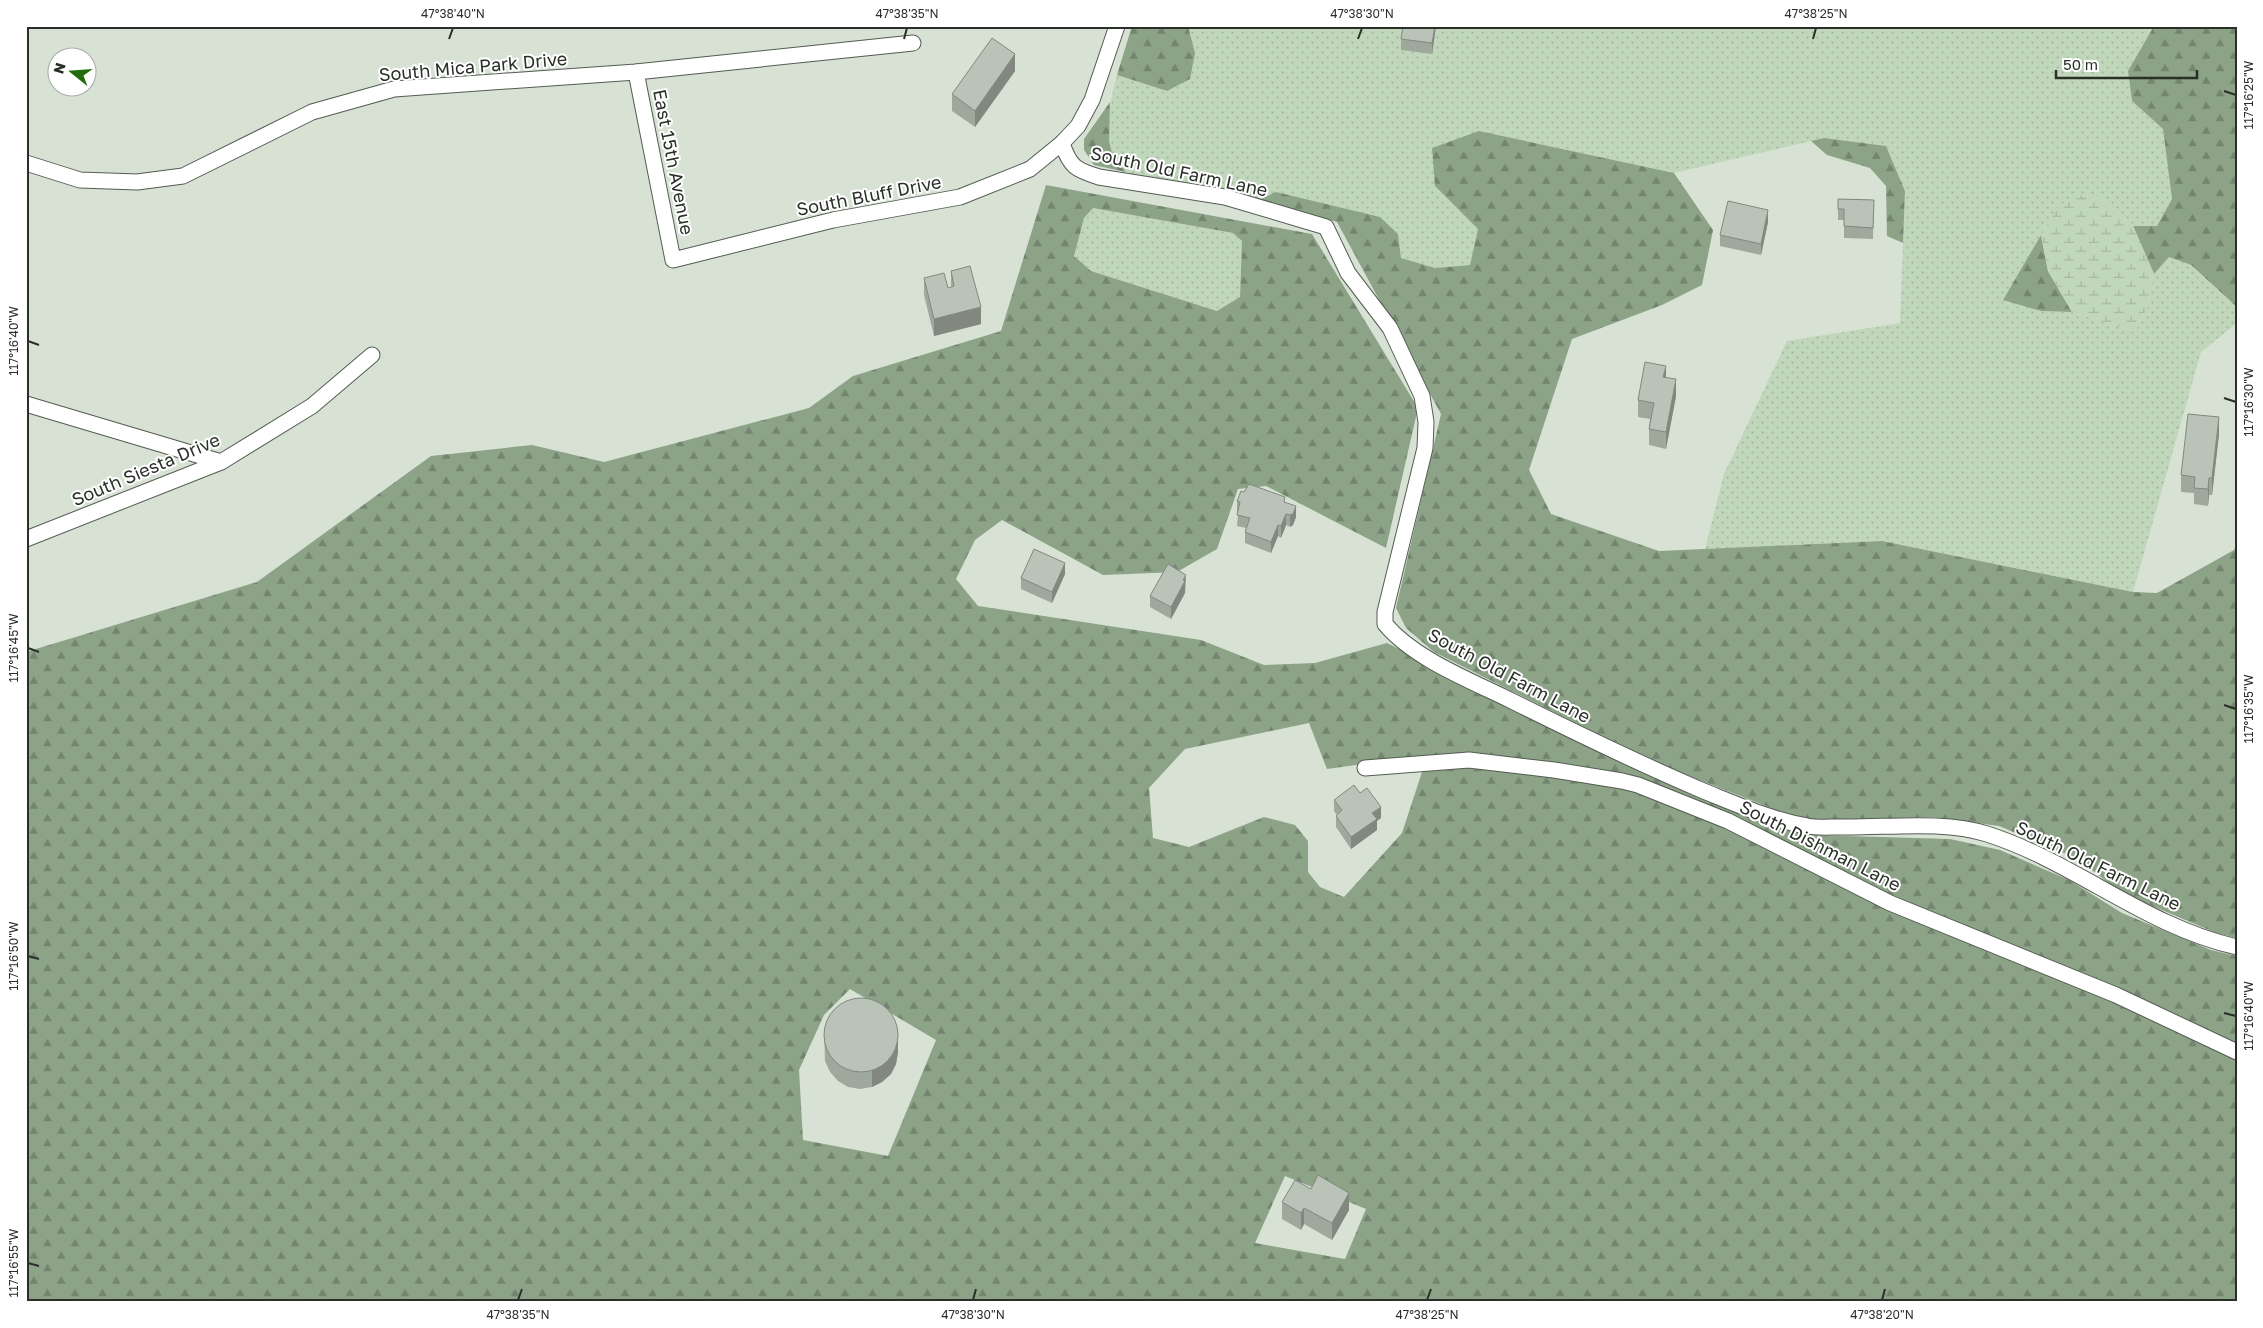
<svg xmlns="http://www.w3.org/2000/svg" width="2263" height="1328" font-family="'Golos Text',sans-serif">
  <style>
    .grass { fill: url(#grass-dots) }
    .forest { fill: url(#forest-firs); fill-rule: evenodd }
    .wetland { fill: url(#wetland-marsh) }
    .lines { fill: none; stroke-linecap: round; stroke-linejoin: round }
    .street-casing { stroke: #535c51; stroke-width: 17 }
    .street { stroke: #fff; stroke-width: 15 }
    .wall { fill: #9fa89d }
    .shaded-wall { fill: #828880 }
    .building { fill: #b9c3b7; stroke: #828880 }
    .ticks { fill: none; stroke: #2b2f2a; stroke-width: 2 }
    .labels { text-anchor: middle; stroke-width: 4; stroke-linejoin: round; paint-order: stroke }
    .street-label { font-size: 18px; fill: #2b2f2a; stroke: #fff }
    .neatline { fill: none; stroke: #2b2f2a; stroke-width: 2 }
    .ticks-label { font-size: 12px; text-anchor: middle; fill: #2b2f2a }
  </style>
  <defs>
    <pattern id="grass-dots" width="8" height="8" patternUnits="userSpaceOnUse" patternTransform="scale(1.25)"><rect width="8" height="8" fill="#c0d7bb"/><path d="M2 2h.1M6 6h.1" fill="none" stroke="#a5b9a1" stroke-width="1.8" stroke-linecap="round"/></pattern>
    <pattern id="forest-firs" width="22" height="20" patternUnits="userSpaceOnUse" patternTransform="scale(1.25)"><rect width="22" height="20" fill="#8ca387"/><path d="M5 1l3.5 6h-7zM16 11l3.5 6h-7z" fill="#73856f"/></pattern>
    <pattern id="wetland-marsh" width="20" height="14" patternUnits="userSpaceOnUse" patternTransform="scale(1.25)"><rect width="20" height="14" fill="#c0d7bb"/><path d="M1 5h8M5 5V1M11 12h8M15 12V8" fill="none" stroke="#a5b9a1"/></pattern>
  </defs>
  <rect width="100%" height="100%" fill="#d7e2d5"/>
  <g class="grass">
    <path d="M1188,26H2154L2128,71L2132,101L2163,129L2172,199L2157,227L2133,226L2099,197L2058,207L2004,299L2041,311L2072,312L2135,331L2148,306L2154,274L2169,257L2190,265L2237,307V323L2201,352L2133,592L1882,541L1705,549L1724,474L1787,341L1900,323L1905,191L1886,146L1824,138L1674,173L1479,131L1435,186L1478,229L1470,265L1435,268L1401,258L1398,234C1332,218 1266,200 1199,185C1187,182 1132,176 1125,171C1098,152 1110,101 1117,75L1167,91L1195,53Z"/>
    <polygon points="1093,208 1233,233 1242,241 1240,297 1217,311 1091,271 1074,256 1084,218"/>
  </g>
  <g class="forest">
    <polygon points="1132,26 1188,26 1195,53 1190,79 1167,91 1117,75"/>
    <polygon points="2154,26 2237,26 2237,307 2191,265 2169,257 2154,274 2133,226 2157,226 2172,199 2163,129 2132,101 2128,71"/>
    <polygon points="1110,102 1109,141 1113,157 1126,172 1094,165 1084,150 1084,139"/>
    <polygon points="1479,131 1674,173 1713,230 1702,285 1662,305 1572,339 1529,470 1551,514 1659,551 1882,541 2133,592 2157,593 2234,550 2237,544 2237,938 2216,933 2122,893 2076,858 1999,826 1933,817 1808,820 1776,810 1651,761 1434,652 1406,628 1396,608 1441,414 1337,222 1259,200 1276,192 1380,217 1398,234 1401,258 1435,268 1470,265 1478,229 1435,186 1432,148"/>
    <polygon points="1824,138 1886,146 1905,191 1903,243 1887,236 1886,186 1870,168 1827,155 1811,141"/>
    <path d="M1046,185L1312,234L1418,408L1386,548L1266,486L1238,489L1217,549L1177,572L1103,575L1002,520L975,540L956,579L978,606L1201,640L1264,665L1315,663L1387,643L1626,764L1731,808L1812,835L1950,839L2000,850L2069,880L2122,913L2211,950L2237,956V1302H26V652L257,582L431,456L532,445L604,462L809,408L853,376L1001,331ZM1093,208L1233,233L1242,241L1240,297L1217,311L1091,271L1074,256L1084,218ZM1309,723L1327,769L1420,756L1422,772L1402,833L1344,897L1320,887L1308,872V841L1295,825L1264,817L1189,847L1153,838L1149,788L1185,749ZM850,989L936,1040L888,1156L803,1140L799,1070L824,1015ZM1285,1176L1366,1209L1345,1259L1255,1243Z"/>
    <polygon points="2041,235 2048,271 2072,312 2041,311 2003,300"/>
  </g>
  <polygon class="wetland" points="2074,195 2099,197 2133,226 2154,274 2148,306 2135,331 2072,312 2048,271 2041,235 2058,207"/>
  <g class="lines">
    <defs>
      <g id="street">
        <polyline points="636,72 673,260 833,220 960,197 1030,169 1062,143 1078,126 1092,100 1117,26"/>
        <path d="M1062,143C1070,167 1076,170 1099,177L1225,197L1326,227L1348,273L1390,328L1422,396L1426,422L1425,448L1385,612V624C1414,659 1472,681 1512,701C1576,733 1640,764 1706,792C1738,805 1772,820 1807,826C1817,828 1829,827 1839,827C1887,828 1942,820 1987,834C2075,862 2146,927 2237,947"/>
        <polyline points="26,163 80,180 137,182 183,176 312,112 394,89 636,72 913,43"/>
        <polyline points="26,404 221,462"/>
        <polyline points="26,539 221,462 312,406 372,355"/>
        <polyline points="1365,768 1469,760 1554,770 1622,781 1638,785 1728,821 1890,903 2116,995 2237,1052"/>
      </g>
    </defs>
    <use href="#street" class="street-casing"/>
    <use href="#street" class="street"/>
  </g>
  <g class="wall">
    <polygon points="1403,26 1436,26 1432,54 1401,50 1401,39"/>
    <polygon points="1015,71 975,127 952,111 952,94"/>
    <polygon points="1838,199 1874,200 1873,239 1844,238 1844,220 1838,220"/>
    <polygon points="1768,222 1761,255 1720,246 1720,235"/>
    <polygon points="951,271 981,324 934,336 924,295 924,278 948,288 951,287"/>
    <polygon points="1666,377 1676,396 1666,449 1649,445 1649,429 1650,419 1638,417 1638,400"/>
    <polygon points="2219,434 2212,495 2209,495 2208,506 2194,504 2194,493 2181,492 2181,475"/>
    <polygon points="1237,501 1285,502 1296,517 1293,525 1290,527 1286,525 1281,538 1278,536 1271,553 1245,543 1245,532 1246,528 1237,526 1238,513 1237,513"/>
    <polygon points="1065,574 1052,603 1021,589 1021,578"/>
    <polygon points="1186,586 1185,587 1185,593 1171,619 1150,607 1150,596"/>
    <polygon points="1334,800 1381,818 1377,821 1377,830 1351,849 1336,827 1336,816 1337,815 1334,811"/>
    <polygon points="824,1031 898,1052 896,1064 891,1074 882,1082 872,1087 860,1089 848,1087 838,1081 830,1072 825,1061"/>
    <polygon points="1282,1202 1349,1210 1332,1240 1304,1224 1301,1230 1282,1219"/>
  </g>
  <g class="shaded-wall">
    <polygon points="1435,26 1436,26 1432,54 1432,43"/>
    <polygon points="1015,54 1015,71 975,127 975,111"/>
    <polygon points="1768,210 1768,222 1761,255 1761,244"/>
    <polygon points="981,307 981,324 934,336 934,319"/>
    <polygon points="1666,366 1666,382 1663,377"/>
    <polygon points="1676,379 1676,396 1666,449 1666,432"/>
    <polygon points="2219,417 2219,434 2212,495 2212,478"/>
    <polygon points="2209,478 2209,495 2208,506 2208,489"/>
    <polygon points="1296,506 1296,517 1293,525 1290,527 1290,515"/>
    <polygon points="1286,514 1286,525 1281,538 1281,526"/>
    <polygon points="1278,525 1278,536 1271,553 1271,542"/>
    <polygon points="1065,563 1065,574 1052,603 1052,592"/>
    <polygon points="1186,575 1185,593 1171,619 1171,607 1183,580"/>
    <polygon points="1381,807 1381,818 1377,821 1377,830 1351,849 1351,837 1372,813"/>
    <polygon points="898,1036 898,1052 896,1064 891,1074 882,1082 872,1087 872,1071"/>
    <polygon points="1349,1193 1349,1210 1332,1240 1332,1223"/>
    <polygon points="1304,1208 1304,1224 1301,1230 1301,1213"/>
  </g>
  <g class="building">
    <polygon points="1403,26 1435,26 1432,43 1401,39"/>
    <polygon points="992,38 1015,54 975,111 952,94"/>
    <polygon points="1838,199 1874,200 1873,228 1844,226 1844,209 1838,209"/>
    <polygon points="1728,201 1768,210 1761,244 1720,235"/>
    <polygon points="970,266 981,307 934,319 924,278 944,273 948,288 954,286 951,271"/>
    <polygon points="1645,362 1666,366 1663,377 1676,379 1666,432 1649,429 1654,403 1638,400"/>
    <polygon points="2188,414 2219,417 2212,478 2209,478 2208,489 2194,488 2195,477 2181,475"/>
    <polygon points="1249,484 1285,497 1284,502 1296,506 1293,514 1290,515 1286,514 1281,526 1278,525 1271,542 1245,532 1250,518 1237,515 1240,502 1237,501 1241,491 1244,492"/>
    <polygon points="1034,549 1065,563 1052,592 1021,578"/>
    <polygon points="1168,564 1186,575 1183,580 1185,581 1171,607 1150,596"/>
    <polygon points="1354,785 1360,793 1367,788 1381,807 1372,813 1377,819 1351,837 1336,816 1342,810 1334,800"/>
    <circle cx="861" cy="1035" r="37"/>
    <polygon points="1318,1175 1349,1193 1332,1223 1304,1208 1301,1213 1282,1202 1295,1180 1311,1189"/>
  </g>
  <path class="ticks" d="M449,39L453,28M904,39L907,28M1358,39L1362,28M1813,39L1816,28M2224,91L2236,95M28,341L39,345M2224,398L2236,402M28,648L39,652M2224,705L2236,709M28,956L39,959M2224,1013L2236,1016M28,1263L39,1266M518,1300L522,1289M973,1300L976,1289M1427,1300L1431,1289M1882,1300L1885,1289"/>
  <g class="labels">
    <g class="street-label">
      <text transform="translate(473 67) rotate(-5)" y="6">South Mica Park Drive</text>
      <text transform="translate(673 162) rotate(79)" y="6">East 15th Avenue</text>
      <text transform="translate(1179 172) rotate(12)" y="6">South Old Farm Lane</text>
      <text transform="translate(869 196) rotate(-11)" y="6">South Bluff Drive</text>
      <text transform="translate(146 470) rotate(-23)" y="6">South Siesta Drive</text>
      <text transform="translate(1509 676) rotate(28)" y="6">South Old Farm Lane</text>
      <text transform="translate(1820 846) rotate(27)" y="6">South Dishman Lane</text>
      <text transform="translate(2098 866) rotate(26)" y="6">South Old Farm Lane</text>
    </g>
  </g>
  <rect width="2263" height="1328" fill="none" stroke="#ffffff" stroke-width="55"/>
  <g transform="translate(72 72) rotate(287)"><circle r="24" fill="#ffffff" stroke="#aaacaa"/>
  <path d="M0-4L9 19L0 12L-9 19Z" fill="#226c0c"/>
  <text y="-8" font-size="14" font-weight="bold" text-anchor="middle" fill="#2b2f2a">N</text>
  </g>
  <path d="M2056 70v8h141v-8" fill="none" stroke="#2b2f2a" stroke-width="2.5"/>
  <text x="2063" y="70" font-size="15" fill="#2b2f2a" stroke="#ffffff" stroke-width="4" paint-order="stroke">50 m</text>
  <rect x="28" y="28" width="2208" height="1272" class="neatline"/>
  <g class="ticks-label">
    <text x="453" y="18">47°38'40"N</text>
    <text x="907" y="18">47°38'35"N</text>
    <text x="1362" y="18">47°38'30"N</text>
    <text x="1816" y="18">47°38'25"N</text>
    <text transform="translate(2249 95) rotate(-90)" y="4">117°16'25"W</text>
    <text transform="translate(14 341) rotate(-90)" y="4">117°16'40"W</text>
    <text transform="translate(2249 402) rotate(-90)" y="4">117°16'30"W</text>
    <text transform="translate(14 648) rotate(-90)" y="4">117°16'45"W</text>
    <text transform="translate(2249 709) rotate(-90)" y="4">117°16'35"W</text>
    <text transform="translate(14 956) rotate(-90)" y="4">117°16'50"W</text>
    <text transform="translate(2249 1016) rotate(-90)" y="4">117°16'40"W</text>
    <text transform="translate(14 1263) rotate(-90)" y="4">117°16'55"W</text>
    <text x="518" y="1319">47°38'35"N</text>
    <text x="973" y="1319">47°38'30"N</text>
    <text x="1427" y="1319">47°38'25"N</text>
    <text x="1882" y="1319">47°38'20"N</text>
  </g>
</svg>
